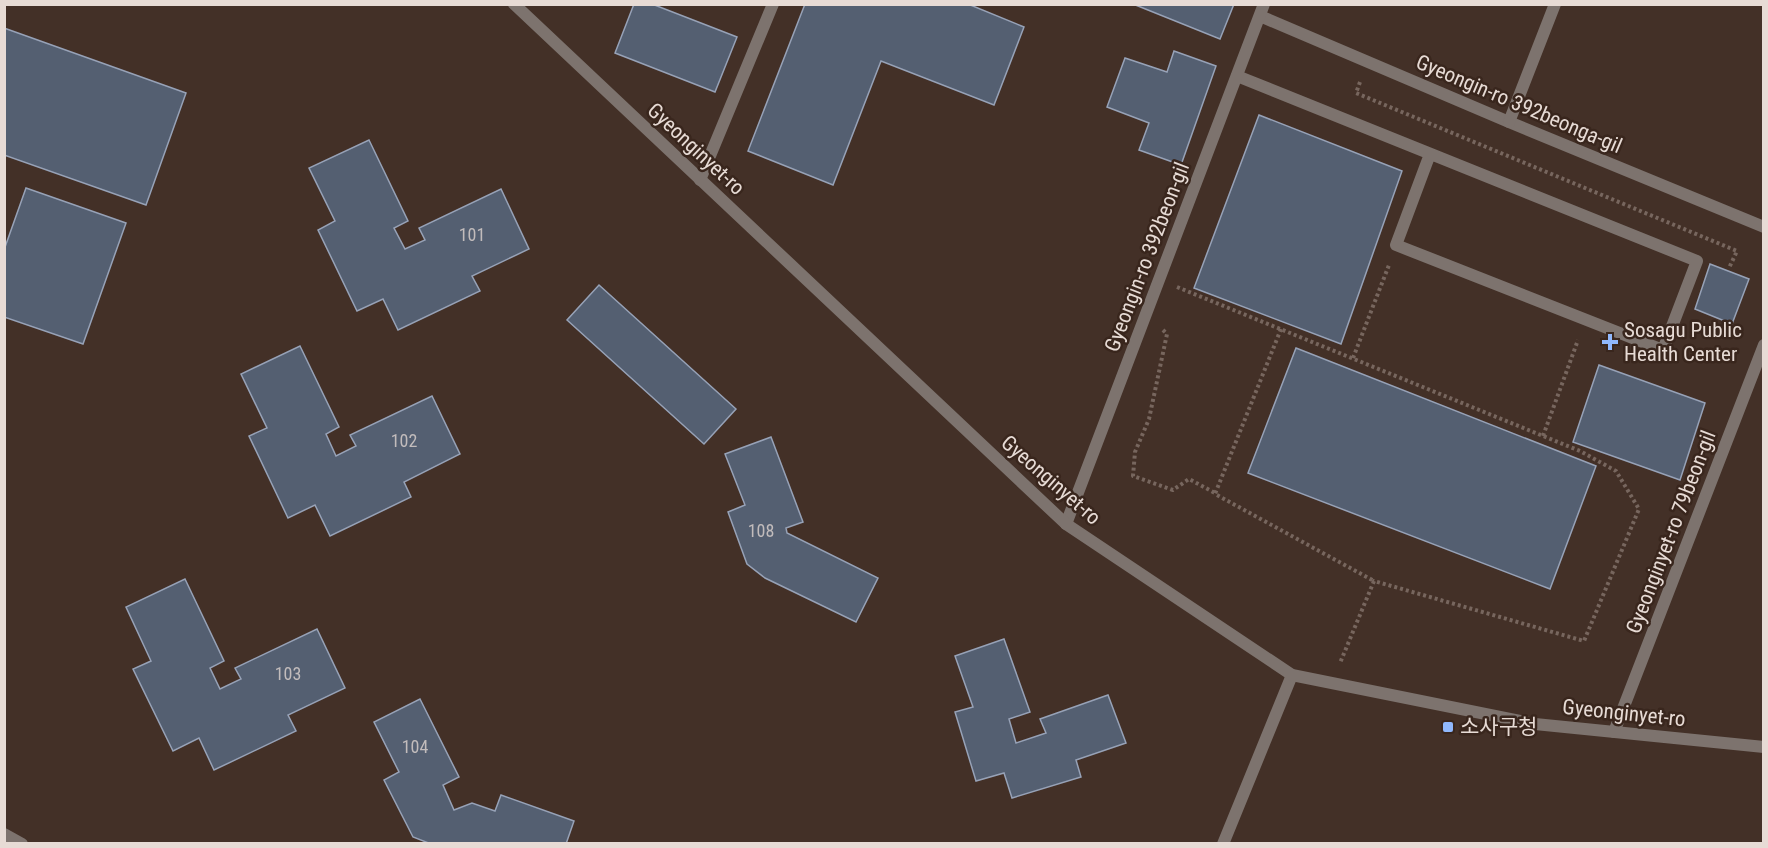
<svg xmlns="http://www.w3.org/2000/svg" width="1768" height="848" font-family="'Roboto Condensed','Noto Sans KR',sans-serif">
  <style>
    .building { fill: #545f71; stroke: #97a2b7; stroke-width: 1.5 }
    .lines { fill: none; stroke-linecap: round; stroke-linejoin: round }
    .path { stroke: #77665e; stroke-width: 4; stroke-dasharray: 3 3; stroke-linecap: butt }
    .service { stroke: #7d736e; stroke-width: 12 }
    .minor { stroke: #7d736e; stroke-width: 12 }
    .tertiary { stroke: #7d736e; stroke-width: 12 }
    .poi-dot { fill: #90b8fd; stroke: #39261d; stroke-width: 2 }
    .labels { text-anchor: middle; stroke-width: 5; stroke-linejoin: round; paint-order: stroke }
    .number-label { font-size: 18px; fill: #c2bcbc }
    .street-label { font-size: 21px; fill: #e7dbd5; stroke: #39261d }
    .poi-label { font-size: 21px; fill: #e7dbd5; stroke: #39261d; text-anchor: start }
  </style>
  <rect width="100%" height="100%" fill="#433027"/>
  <g class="building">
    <polygon points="634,4 652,4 737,37 715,92 615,53"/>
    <polygon points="805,4 968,4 1024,27 994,105 881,61 833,185 748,151"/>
    <polygon points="1133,4 1234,4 1220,39"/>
    <polygon points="4,28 186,93 146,205 4,155"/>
    <polygon points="1174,51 1216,66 1181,165 1139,150 1149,123 1107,107 1125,58 1167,72"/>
    <polygon points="1259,115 1402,171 1341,344 1194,288"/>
    <polygon points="369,140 408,221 394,228 405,249 425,240 419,228 501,189 529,249 472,276 480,291 398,330 383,299 357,311 318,230 335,221 309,168"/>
    <polygon points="26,188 126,223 83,344 4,317 4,250"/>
    <polygon points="1710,264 1749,279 1732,324 1695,309"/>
    <polygon points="599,285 736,409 704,444 567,320"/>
    <polygon points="300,346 339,427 326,434 336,456 356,446 350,435 432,396 460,454 404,482 411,497 330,536 315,505 288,518 249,436 267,428 241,374"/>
    <polygon points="1296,348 1596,466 1550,589 1248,473"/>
    <polygon points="1599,365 1705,403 1680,480 1573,442"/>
    <polygon points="771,437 803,522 786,528 787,533 878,578 856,622 765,578 747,564 728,512 745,505 725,454"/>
    <polygon points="185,579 224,661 210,668 220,689 241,679 235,668 317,629 345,688 288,715 296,731 214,770 199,738 173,751 133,669 151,661 126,607"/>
    <polygon points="1004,639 1030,712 1009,719 1016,743 1046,733 1040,719 1108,695 1126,743 1076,760 1081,777 1012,798 1004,773 976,781 955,712 973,707 955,656"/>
    <polygon points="420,699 459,777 443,785 454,810 472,803 495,811 501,795 574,821 566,844 431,844 413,837 384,780 399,772 374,722"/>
  </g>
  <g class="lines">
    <g class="path">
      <polyline points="1360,82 1356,93 1737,251 1729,268"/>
      <polyline points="1177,287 1580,451 1616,471 1639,509 1584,641 1374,581 1340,663"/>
      <polyline points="1281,329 1215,494 1374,581"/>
      <polyline points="1163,330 1167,334 1149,419 1135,452 1133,476 1173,490 1189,479 1215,493"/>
      <polyline points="1353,358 1389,265"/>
      <polyline points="1543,436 1578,340"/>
    </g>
    <g class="service">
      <polyline points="1260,16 1509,122 1764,227"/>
      <polyline points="1509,122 1555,4"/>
      <polyline points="700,180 773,4"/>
      <polyline points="1614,732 1764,345"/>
    </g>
    <g class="minor">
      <polyline points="1237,76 1697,261 1663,350 1396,245 1430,154"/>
      <polyline points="1066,524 1264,4"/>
      <polyline points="4,834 22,844"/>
      <polyline points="1223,844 1292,675"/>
    </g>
    <polyline class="tertiary" points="514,4 1066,524 1292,675 1535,724 1764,747"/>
  </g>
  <g class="poi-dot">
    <path d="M1607 333h6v6h6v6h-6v6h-6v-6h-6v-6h6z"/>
    <rect x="1442" y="721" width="12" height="12" rx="3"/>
  </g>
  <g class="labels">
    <g class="number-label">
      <text x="472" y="241">101</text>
      <text x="404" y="447">102</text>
      <text x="761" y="537">108</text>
      <text x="288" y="680">103</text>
      <text x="415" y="753">104</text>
    </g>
    <g class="street-label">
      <text transform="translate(1519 104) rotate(23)" y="7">Gyeongin-ro 392beonga-gil</text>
      <text transform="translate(696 149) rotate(43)" y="7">Gyeonginyet-ro</text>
      <text transform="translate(1147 257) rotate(-69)" y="7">Gyeongin-ro 392beon-gil</text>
      <text transform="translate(1051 480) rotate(41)" y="7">Gyeonginyet-ro</text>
      <text transform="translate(1671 532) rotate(-69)" y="7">Gyeonginyet-ro 79beon-gil</text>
      <text transform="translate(1624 713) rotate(6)" y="7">Gyeonginyet-ro</text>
    </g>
    <g class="poi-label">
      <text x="1624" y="337">Sosagu Public<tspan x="1624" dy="24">Health Center</tspan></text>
      <text x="1460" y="734">소사구청</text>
    </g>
  </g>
  <rect width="1768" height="848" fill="none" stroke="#e7dbd5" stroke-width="12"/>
</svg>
